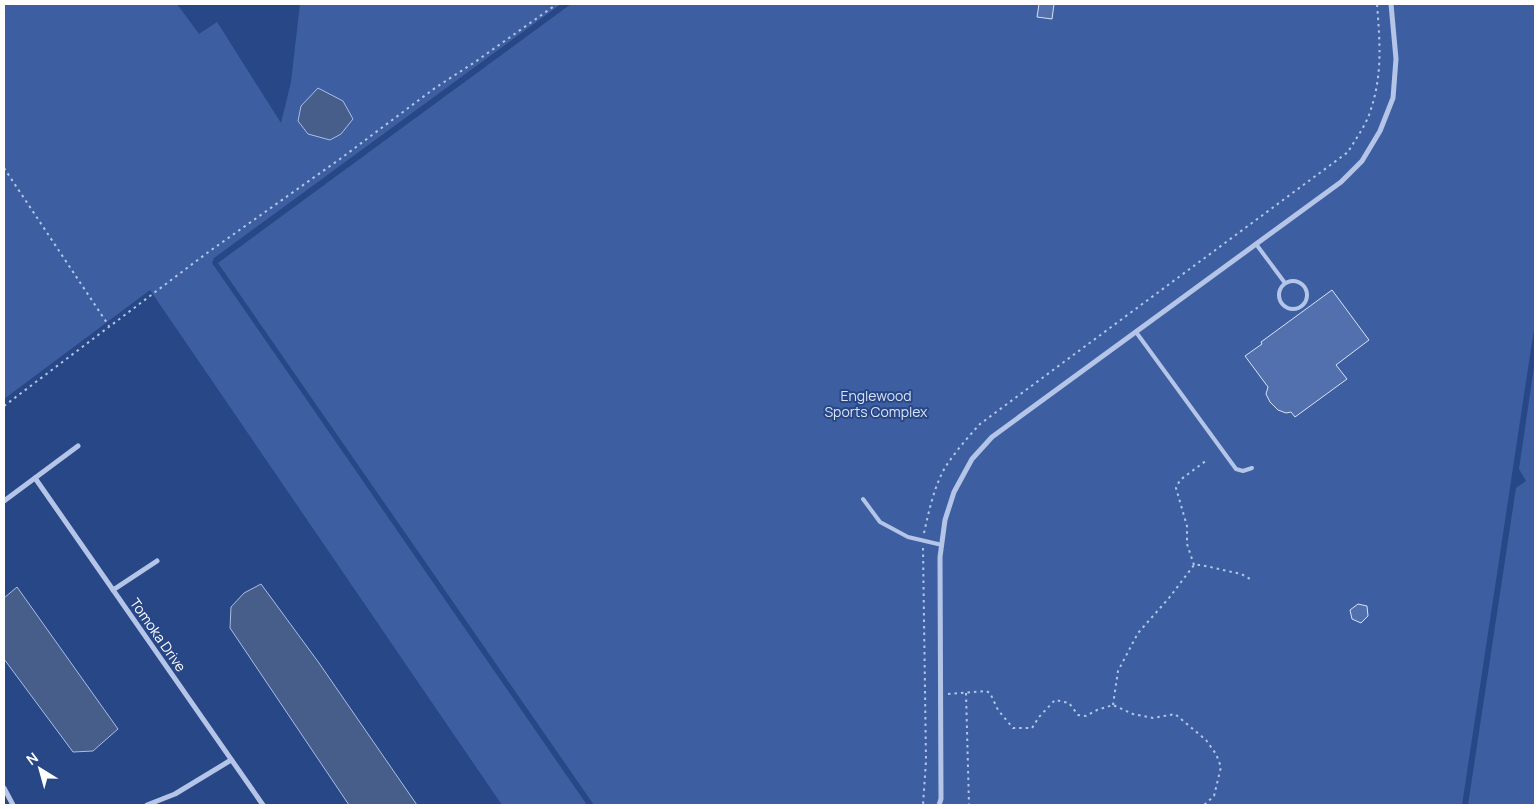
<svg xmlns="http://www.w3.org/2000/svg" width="1539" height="809" font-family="Manrope,sans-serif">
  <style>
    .green { fill: #3d5fa2; fill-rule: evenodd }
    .water { fill: #475d8a; stroke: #a8bfe8 }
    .building { fill: #5170ad; stroke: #d7e2f6 }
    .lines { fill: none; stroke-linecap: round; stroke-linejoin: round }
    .path { stroke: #b4c5e8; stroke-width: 2; stroke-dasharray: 2.5 4; stroke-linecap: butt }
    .service { stroke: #b4c5e8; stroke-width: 4 }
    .minor { stroke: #b4c5e8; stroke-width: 5 }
    .labels { text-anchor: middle; stroke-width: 4; stroke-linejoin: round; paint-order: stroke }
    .park-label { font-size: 14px; fill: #d7e2f6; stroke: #284786 }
    .street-label { font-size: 14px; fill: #fff; stroke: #284786 }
  </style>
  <rect width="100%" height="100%" fill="#284786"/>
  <g class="green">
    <path d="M4,4H177L199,34L217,22L281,123L291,82L300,4H561L214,258L212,263L587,805H502L150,290L4,399ZM301,106L308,134L298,121Z"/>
    <polygon points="571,4 1535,4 1535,322 1462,805 594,805 218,263"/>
    <polygon points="1535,360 1535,805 1468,805 1516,488 1526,481 1519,469"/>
  </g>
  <g class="water">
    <polygon points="318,88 343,101 353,119 341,134 330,140 308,134 298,121 301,106"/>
    <polygon points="261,584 319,663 417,805 349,805 230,628 231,607 244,593"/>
    <polygon points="17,587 118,729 93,751 73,752 4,659 4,598"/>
  </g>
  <g class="building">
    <polygon points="1039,4 1054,4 1052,19 1037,17"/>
    <polygon points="1332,290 1369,340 1336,365 1347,379 1295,417 1291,412 1286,413 1278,410 1270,402 1266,394 1268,387 1245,356 1262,344 1261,342"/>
    <polygon points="1358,604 1367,606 1368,616 1361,623 1352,619 1350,610"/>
  </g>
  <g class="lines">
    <g class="path">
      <polyline points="4,168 109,326"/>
      <polyline points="4,406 207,253 340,159 435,88 475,62 557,4"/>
      <path d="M924,533C929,511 934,486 946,466C956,451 968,437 980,424L1348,152C1355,140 1364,128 1369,115C1383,76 1380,44 1377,4"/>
      <polyline points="923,548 926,761 923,805"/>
      <polyline points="1194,565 1187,544 1187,526 1176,488 1180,480 1207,460"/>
      <polyline points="966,693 969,805"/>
      <polyline points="948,694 986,691 990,693 998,710 1013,728 1032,728 1039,717 1055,700 1069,703 1078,715 1086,716 1097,710 1113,705 1133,714 1153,718 1175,714 1206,740 1216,754 1221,767 1214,796 1204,805"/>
      <polyline points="1113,705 1118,671 1138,633 1169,598 1194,565 1201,565 1241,574 1252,580"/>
    </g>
    <g class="service">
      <polyline points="1256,244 1285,283"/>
      <circle cx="1293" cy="295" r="14"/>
      <polyline points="1136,332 1236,469 1243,471 1252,468"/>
      <polyline points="863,499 880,522 908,537 942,545"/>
    </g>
    <g class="minor">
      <polyline points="35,478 263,805"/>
      <polyline points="4,501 78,446"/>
      <polyline points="113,590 157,561"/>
      <polyline points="4,788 13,805"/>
      <polyline points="147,805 175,794 231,760"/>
      <polyline points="939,805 941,799 940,557 945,520 954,492 972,459 992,437 1341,182 1362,161 1380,131 1393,98 1396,59 1391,4"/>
    </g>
  </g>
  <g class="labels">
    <g class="park-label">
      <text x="876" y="401">Englewood<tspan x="876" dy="16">Sports Complex</tspan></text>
    </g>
    <g class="street-label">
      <text transform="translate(158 635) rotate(55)" y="5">Tomoka Drive</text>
    </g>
  </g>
  <rect width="1539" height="809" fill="none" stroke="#ffffff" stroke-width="10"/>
  <g transform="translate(40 769) rotate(323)" stroke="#284786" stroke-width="4" paint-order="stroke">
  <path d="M0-4L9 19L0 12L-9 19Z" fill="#ffffff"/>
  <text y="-8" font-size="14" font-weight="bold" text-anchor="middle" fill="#ffffff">N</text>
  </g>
</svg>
